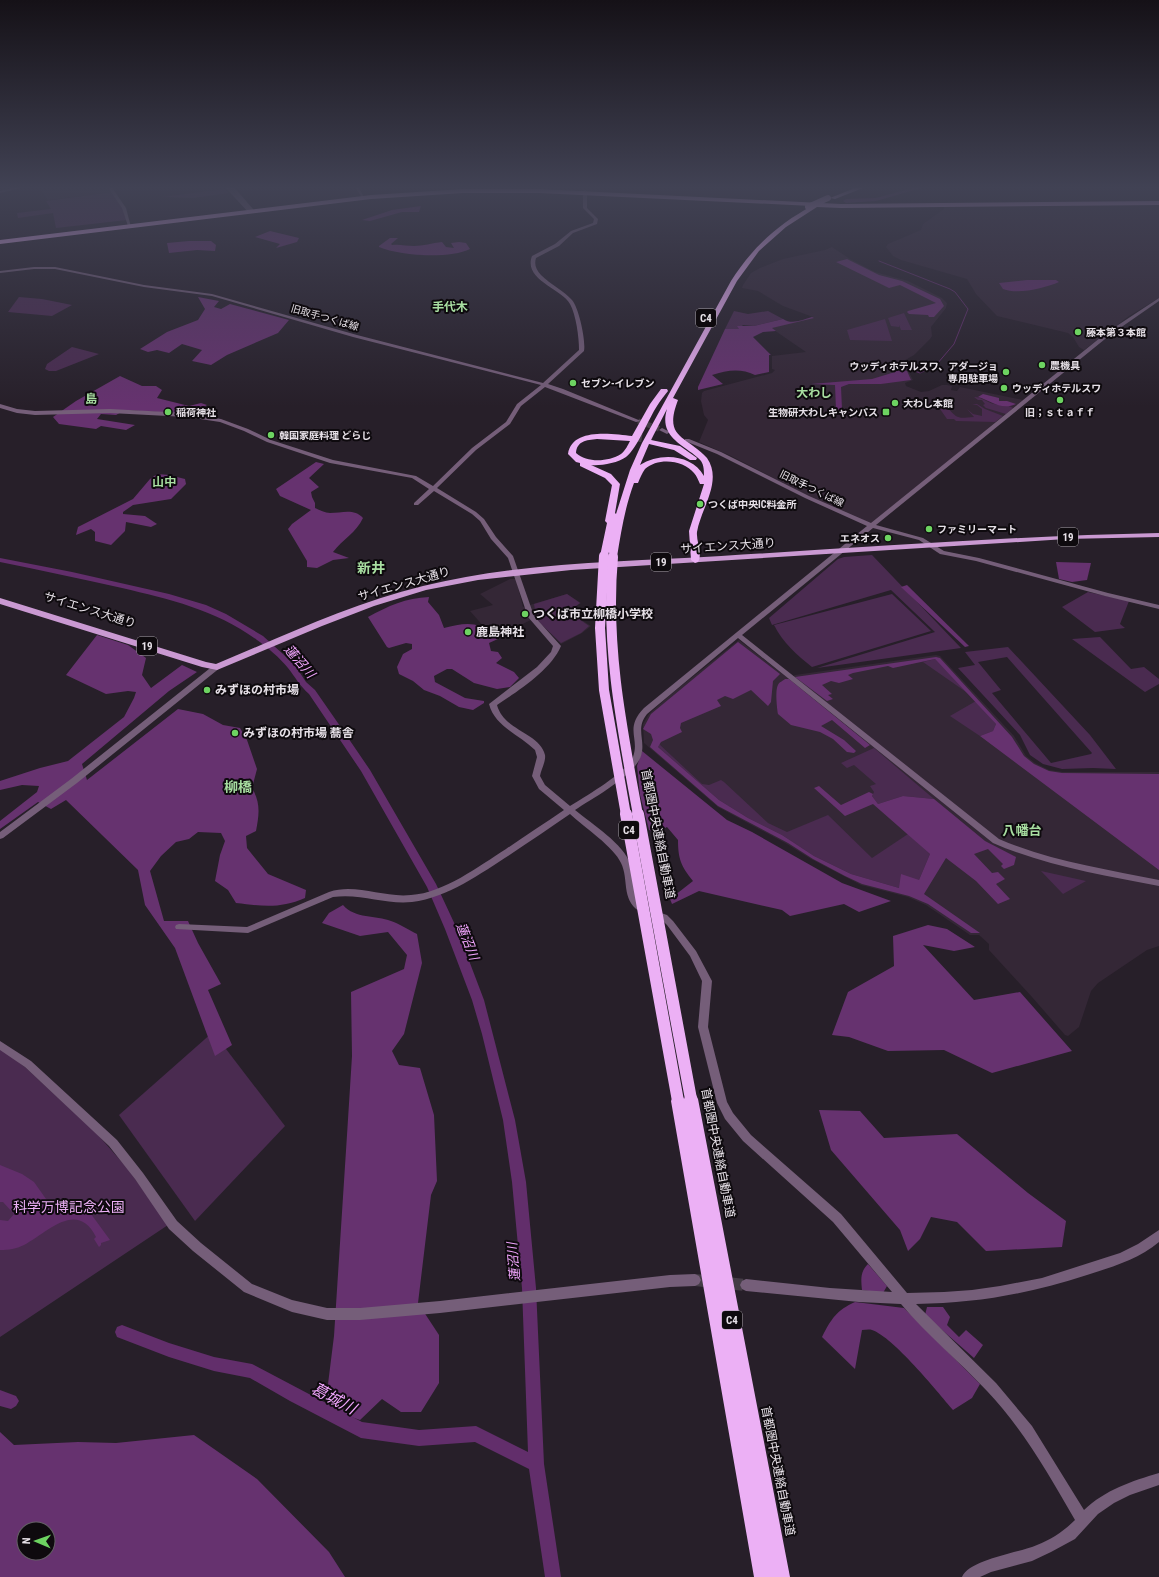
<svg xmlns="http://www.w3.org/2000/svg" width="1159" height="1577" font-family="'Roboto Condensed','Noto Sans JP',sans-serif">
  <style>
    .built { fill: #342736 }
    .green { fill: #4a2b50; fill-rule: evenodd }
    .forest { fill: #66326f; fill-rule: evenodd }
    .water { fill: #622e6b }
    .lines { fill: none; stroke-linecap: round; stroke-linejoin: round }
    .stream { stroke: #622e6b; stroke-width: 1 }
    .river { fill: #622e6b; fill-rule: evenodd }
    .minor-tunnel-far1 { stroke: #443c46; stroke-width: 5.5; stroke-dasharray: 5.5 3; stroke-linecap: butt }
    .minor-tunnel { stroke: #443c46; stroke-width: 12; stroke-dasharray: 12 6; stroke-linecap: butt }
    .highway-tunnel { stroke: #443c46; stroke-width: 8; stroke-dasharray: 8 4; stroke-linecap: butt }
    .minor { fill: #755e79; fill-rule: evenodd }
    .major { fill: #ca99d2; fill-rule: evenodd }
    .highway { fill: #ecb0f5; fill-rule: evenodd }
    .highway-bridge-far2 { stroke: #ecb0f5; stroke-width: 6 }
    .highway-bridge-far1 { stroke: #ecb0f5; stroke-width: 10 }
    .highway-bridge { stroke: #ecb0f5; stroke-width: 12 }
    .poi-dot { fill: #6dd361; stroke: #0e0a0e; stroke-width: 1.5 }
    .labels { text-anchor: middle; stroke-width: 4; stroke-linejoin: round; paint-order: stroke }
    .far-street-label { font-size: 10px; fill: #e6e0e7; stroke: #0e0a0e }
    .far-poi-label { font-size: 10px; font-weight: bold; fill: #e6e0e7; stroke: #0e0a0e; text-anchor: start }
    .shield { fill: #0e0a0e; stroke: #a5a0a6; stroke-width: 1 }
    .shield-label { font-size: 11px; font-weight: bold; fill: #e6e0e7 }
    .far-quarter-label { font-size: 12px; font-weight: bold; fill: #a8dea1; stroke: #0e0a0e }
    .street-label { font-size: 12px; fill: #e6e0e7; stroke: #0e0a0e }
    .poi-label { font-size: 12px; font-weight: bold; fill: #e6e0e7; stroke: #0e0a0e; text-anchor: start }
    .water-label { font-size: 13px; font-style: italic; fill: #f0a4fc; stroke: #0e0a0e }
    .neighbourhood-label { font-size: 13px; font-weight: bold; fill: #a8dea1; stroke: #0e0a0e }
    .quarter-label { font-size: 14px; font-weight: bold; fill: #a8dea1; stroke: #0e0a0e }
    .near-park-label { font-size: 14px; fill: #ebaff5; stroke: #0e0a0e }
    .near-water-label { font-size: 16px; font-style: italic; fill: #f0a4fc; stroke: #0e0a0e }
  </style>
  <rect width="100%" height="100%" fill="#271f29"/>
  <g class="built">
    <polygon points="38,186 107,186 111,192 48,200"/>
    <polygon points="1159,204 1159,298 1129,316 1084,350 1079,347 1073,337 1068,333 997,316 976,294 967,279 901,260 893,256 886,247 888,244 921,230 923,224 944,209 944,207"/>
    <polygon points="832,247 850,259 875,272 908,281 942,298 947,303 946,308 931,327 932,336 930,339 914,355 895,366 908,371 913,380 905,383 906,386 921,392 929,391 942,385 947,385 952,386 951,390 957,391 960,387 1023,400 872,523 868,523 816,500 731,456 699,442 708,420 704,415 701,401 702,393 704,391 772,373 775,370 772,369 772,356 806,352 771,328 813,317 783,306 758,291 742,288 743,285 751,273 760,268 783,259 825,250"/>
    <polygon points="510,579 516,579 523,607 567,594 581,603 570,610 584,616 580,619 591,626 582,633 561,644 535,618 508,631 492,636 470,611 493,605 480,594"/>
    <polygon points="739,640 789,679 795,675 936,655 940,656 1014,736 1026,756 1035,763 1049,770 1063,772 1159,772 1159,946 1147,950 1098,983 1091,991 1079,1027 1068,1036 1065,1035 1032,997 989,950 989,944 979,935 970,935 926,905 908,897 861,885 811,859 787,844 718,807 644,743 643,724 649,714 671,694"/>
  </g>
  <g class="green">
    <polygon points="225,189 229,193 193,198 162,197"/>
    <polygon points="113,192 122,203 127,220 56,228 53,213 18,218 17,213 51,209 46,201"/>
    <polygon points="19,297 42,299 72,305 52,316 8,312"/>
    <polygon points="734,311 748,314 768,311 783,319 754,326 743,325 739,329 725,329"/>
    <polygon points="904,313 912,330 901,330 899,325 899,327 891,326 888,318"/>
    <polygon points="885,319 892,341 850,340 847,330"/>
    <polygon points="72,347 99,354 56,371 49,371 45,369 47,364"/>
    <path d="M974,397C982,397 986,402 994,404C1001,406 1007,404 1013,408L1006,414L986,408L983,405L985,404L982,400H978Z"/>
    <path d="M977,404L985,409L1003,416L995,422L956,421L954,419H947L940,409L948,408C958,420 959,418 974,417L967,409L973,414L982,416V409L977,405H972Z"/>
    <polygon points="872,555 961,648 817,668 935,632 891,590 772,625 769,618 838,559 844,557"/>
    <polygon points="1088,592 1129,601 1120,624 1125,628 1095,632 1062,607"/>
    <polygon points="567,594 580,603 569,611 582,616 579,619 589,626 581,633 561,643 541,624 531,611 535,610 534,604"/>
    <path d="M892,594L931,631L812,667C797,655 783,643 774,625Z"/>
    <polygon points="1100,637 1131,669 1144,667 1159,679 1159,684 1145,692 1072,639"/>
    <path d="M1008,647L1090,735L1116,769L1093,768L1062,769L1043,764L1030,755L1020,735L958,668L975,665L965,652ZM1007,657L1092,753L1091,754L1051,763L992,693L1001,690L978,662Z"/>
    <polygon points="935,659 969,694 923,662"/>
    <polygon points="976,701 996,724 993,731 980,736 950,716"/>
    <polygon points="659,744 702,784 709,785 721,780 724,782 768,823 787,832 828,815 872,858 908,834 930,854 919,880 899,888 851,874 814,856 782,835 748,818 719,800 658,747"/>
    <polygon points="874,748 934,799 903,796 878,804 872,796 874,792 870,786 876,784 854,765 847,768 841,763"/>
    <polygon points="1041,871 1086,881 1063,894"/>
    <polygon points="213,1032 285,1126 195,1221 119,1115"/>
    <polygon points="0,1048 25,1067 98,1135 128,1169 168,1225 0,1337"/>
  </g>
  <g class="forest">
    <polygon points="270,231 299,238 297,242 276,248 280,244 255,237"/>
    <path d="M390,238H398L391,244L392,245C400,244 406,246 414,246C423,246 432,243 442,242L446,247L454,248L451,243L459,242L466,243L470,249C450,259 400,256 379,247V246Z"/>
    <polygon points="189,241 211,241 216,245 215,251 197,250 169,253 167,243"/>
    <polygon points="847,259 879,275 902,281 940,299 944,306 934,317 929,317 928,315 909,314 907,312 908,311 936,303 900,285 889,288 836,262"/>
    <polygon points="198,297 219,301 214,307 221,309 230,304 289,320 278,333 227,355 211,365 192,361 202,350 182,344 169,353 157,350 148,352 140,349 167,332 198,320 205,309"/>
    <path d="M812,317L814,318L772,328L776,331L763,332L753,337L771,355H769V372L755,375C741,368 727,370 712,375L723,384L698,390V387L725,329H739L737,326H754L783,319C792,325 802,320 812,317Z"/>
    <polygon points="120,376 142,386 156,386 162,390 157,398 189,406 201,403 207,405 191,414 125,410 116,415 101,414 97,419 135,425 126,430 101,426 96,429 59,424 53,417 76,401"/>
    <path d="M983,394L999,398V401H1007L1016,404C1001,411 990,400 978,397Z"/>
    <path d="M316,462L324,464L309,478L319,487L311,492L312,497L315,503V508C320,510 325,513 330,513C342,513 354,508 363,518C356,533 343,539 333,552L349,558L333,560L317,568L307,567V561L288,529L292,524L311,510L280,496L276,489Z"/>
    <polygon points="157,474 169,475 185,479 186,484 171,499 133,505 123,512 123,514 145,516 157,524 151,527 126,522 125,531 111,545 95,541 95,532 91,529 76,535 78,527 133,499 150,479"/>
    <polygon points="1056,562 1091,563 1087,580 1072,582 1059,579"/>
    <polygon points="907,585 969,646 965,647 901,587"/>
    <path d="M429,597L428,602L439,615L444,628C462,624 478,619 492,636L508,631L509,634L489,643L491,651L498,652L502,658L496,663L514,672L519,678L510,687L497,689L474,683L452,669H447L434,676L435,682L465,698L484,701V703L473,710L459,707L440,696L424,690L413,681L399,674L397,667L403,654L412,649V644L406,643L389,648L387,647L368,617C388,606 406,598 429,597Z"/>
    <path d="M97,635L128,645L146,658L142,675L151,688L182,665L197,672L169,691L82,764L87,780L178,709L203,714L223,725L240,728L247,740L257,769L252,788C261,803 259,815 256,831L246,836L247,848L268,874L306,890L305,898C280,909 262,906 236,903L228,890L215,881L220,855L225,841L221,833L198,832L189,839L176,842L161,856L150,871L164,921H188L198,943L221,984L208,990L232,1045L215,1056L175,948L145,905L138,870L66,800L51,809L38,802L0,829V821L37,792L39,786L22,785L0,790V781L40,768L68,761L124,717L134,698L136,692L128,691L106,694L66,675Z"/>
    <polygon points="738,642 780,674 773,681 771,702 768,706 751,690 733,699 725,696 717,700 721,706 681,723 680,728 682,732 661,742 658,747 719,800 748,818 782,835 814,856 851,874 899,888 901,874 919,880 930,854 873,804 845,816 814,788 819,786 841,805 869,792 873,794 872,796 878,804 903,796 934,799 985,841 1016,857 1014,865 1004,869 1001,866 1003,864 988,849 974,854 992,873 998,872 1005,879 996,884 1010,899 998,904 976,881 946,858 924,894 980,933 971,933 928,904 909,896 862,884 845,876 813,859 788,843 718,806 650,747 653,740 651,734 643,729 651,714"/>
    <polygon points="936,657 940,658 1012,737 1024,756 1034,764 1049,771 1062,773 1159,774 1159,870 980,736 993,731 996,724 935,659 893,668 888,666 853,673 848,675 853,679 839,683 831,681 822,685 832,694 828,695 833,699 827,701 795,677"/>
    <path d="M785,679H789L870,745L865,748L832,720L821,726L844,740L856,751L854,753L847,752L833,739L820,732L791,725L778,714C777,708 775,690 778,685C779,682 783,681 785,679Z"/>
    <path d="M642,751L727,820L752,832L842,883L891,901L859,912L844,904L790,916L782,910L699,891L672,904L670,899L693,881C681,866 678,859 678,840L667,827L655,833L649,830L640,795L637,766Z"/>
    <path d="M343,905C355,919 376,915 391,921C400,924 409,930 417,934L422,963L404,1034L392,1051L399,1065L420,1068L434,1115L437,1181L431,1195L418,1303L439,1335V1383L421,1412H401L382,1399L360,1420L325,1408L334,1336L347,1135L352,1056L351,992L404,969L407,955L388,932L360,936L322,923L329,913Z"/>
    <polygon points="928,925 947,929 975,947 954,951 923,945 974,1000 1020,992 1072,1051 992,1073 944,1050 888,1051 849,1037 832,1035 848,992 894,966 893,936"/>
    <polygon points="819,1110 860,1111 884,1138 957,1134 1028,1193 1066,1221 1062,1247 986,1251 957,1222 931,1217 920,1239 908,1251 900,1230 831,1150"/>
    <path d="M868,1264L887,1286L883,1293L862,1290C861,1279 860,1272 868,1264Z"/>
    <path d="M855,1302L904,1308L980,1384L972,1398L953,1410C937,1391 893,1337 872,1330C869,1329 865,1330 862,1330L855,1369L822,1337C831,1319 837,1310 855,1302Z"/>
    <polygon points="927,1307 943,1307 950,1317 947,1325 959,1337 966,1330 983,1345 974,1358 925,1315"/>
    <path d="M0,1432L14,1445L78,1442L116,1443L194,1435L257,1479L329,1552L345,1577H0ZM24,1529H48V1553H24Z"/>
  </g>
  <g class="water">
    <polygon points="421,206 419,212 402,212 370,221 362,220 392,210"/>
    <path d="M1027,280H1056L1059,282C1045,288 1018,295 1003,289L999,283Z"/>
    <polygon points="898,368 907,371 911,380 881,384 849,384 841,387 842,409 839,411 836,410 835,385 811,384 872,379 895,372 893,370 894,369 899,371"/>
    <path d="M0,1165L22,1174L34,1182L46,1199L52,1202L80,1207L86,1210L91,1214L110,1240L101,1243V1245L99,1247L94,1239L96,1237C77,1199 47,1233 24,1245C16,1249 9,1250 0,1250V1220L8,1221L14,1214L3,1202H0Z"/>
  </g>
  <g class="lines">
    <polyline class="stream" points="879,261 950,289 955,292 968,309 954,344 937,364 920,373 902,366"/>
    <g class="river">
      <polygon points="920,186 928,186 876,201 846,203 843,201 846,199 876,198"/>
      <path d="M0,558L72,572L169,594L206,605L226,614L263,636L294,664L306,682L315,690L340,726L370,770L436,884L457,929L484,1000L515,1120L526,1182L536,1288L544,1464L561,1577H545L529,1469L475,1442L419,1446L361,1438L290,1401L250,1378L214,1371L169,1357L117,1337L115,1332L117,1327L122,1325L169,1343L214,1357L252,1364L362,1422L419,1430L476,1426L528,1452L522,1288L512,1182L503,1120L482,1034L472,1000L445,929L427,887L361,771L309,694C300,686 295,677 288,668C280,658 267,647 257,640C216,610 169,599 122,588C81,579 41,570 0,562Z"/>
      <polygon points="0,1390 16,1396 19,1401 16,1406 11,1409 0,1406"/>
    </g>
    <polyline class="minor-tunnel-far1" points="638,421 662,430"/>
    <polyline class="minor-tunnel" points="695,1280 746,1285"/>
    <polyline class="highway-tunnel" points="634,437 652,440"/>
    <g class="minor">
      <polygon points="22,186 30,186 0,193 0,191"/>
      <polygon points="107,186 111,186 126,208 131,227 128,226 122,208"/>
      <polygon points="224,186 228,186 239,198 229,186 233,186 253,209 253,211 251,213 249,213"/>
      <polygon points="354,186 358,186 365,199 363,199"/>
      <path d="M585,190L587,191V208L598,219L597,224L573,233L559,246L536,258C534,265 536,269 541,275C550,284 564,291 572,300C579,308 586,341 584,351L548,384L563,389L641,421L636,422L545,387L521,406L510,424L476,450L437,488L476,512L484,519L496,537L513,556L534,616L561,646C551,670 518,691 497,705C504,731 540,733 545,755C546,761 541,770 540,776L545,785L570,806C586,796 626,773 633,757C640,738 624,729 644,708L867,526L805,498L717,454L685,441V439H689L721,452L809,496L871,523L1106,333L1159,298V301L1110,335L876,525L923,538L944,551L979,558L1108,593L1159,605V609L1105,596L976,561L940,554L919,540L873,528L742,635L999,839C1050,861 1105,869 1159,880V886C1102,875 1046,866 993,843L738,638L647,714C635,729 646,740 641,756C634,776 593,798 575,810C593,825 623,843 631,865C635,875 633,888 637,898C640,903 646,905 648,910L647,912C643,914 642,913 639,911C621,899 629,879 621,863C614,847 584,827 570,814C550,828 530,841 511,854C481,873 449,897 412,902C386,905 361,893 333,897L248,933L176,929L175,927L176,925L179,924L247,927L329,892C356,883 383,898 411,895C444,893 479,866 506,849C525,836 545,823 564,810L539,789L532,776L537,757L535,750C519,734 495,727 489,704L537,667L551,652L553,646L528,617L508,558L491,539L480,521L472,514L434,491L418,505H414V503L429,489L412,478L330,463L267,442L244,431L220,422L187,417L110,413L35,415L17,413L0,408V404L17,409L35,411L110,409L187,413L221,419L248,429L271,440L333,460L416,476L433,486L472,448L506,422L517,404L541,385L353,337L212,296L144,287L55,269H34L0,273V271L34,267H55L144,285L212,294L357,335L543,383L579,350C579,337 576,315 570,304C561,288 523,280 532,256L555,244L571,231L593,223L594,219L583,208V191Z"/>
      <polygon points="662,428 670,432 667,434 659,430"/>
      <polygon points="214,665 220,665 221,667 77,783 3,838 0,839 0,832 71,779"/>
      <path d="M655,911L667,915L673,921L696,951L712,981L708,1027L727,1102L733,1113L751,1135L841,1214L907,1293L944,1292L972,1290L1000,1286L1042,1278L1120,1253L1138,1244L1159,1230V1242C1139,1259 1112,1267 1087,1275C1027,1294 979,1303 916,1304L996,1383L1032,1426L1084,1510C1105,1490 1132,1481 1159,1473V1485L1130,1495L1114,1503L1098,1514L1075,1539L1051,1552L1032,1561L991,1572L980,1577H962C970,1559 1019,1553 1037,1545C1052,1539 1064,1531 1075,1520C1049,1475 1023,1429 987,1391C959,1361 927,1335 901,1304L859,1302L746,1291L742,1289L740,1285L742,1281L746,1279L830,1288L892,1292L833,1222L743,1141L725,1119L717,1103L698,1027L702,981L690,956L667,925L661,919L652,916L651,914L652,912Z"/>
      <polygon points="0,1041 31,1061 117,1140 143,1173 177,1221 201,1243 252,1284 292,1300 327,1308 360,1308 440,1301 670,1275 695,1274 699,1276 701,1280 699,1284 695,1286 670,1287 440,1313 360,1320 327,1320 292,1312 244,1292 193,1251 169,1229 135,1179 109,1146 25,1067 0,1050"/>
    </g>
    <path class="major" d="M1159,533V537L1066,539L571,570L478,580L426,590L374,606L322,626L217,670L202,667L0,604V598L206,662L216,664C284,636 352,603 423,586C517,562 624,562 721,556C867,547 1013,536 1159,533Z"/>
    <g class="highway">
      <polygon points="860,186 868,186 835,199 830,198"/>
      <path d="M463,189H539L841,204L1159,201V205L841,208L817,207L786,227L759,251L737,281L673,398L678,400C663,439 686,435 707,458C723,481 701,508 697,532C696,542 703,553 698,562L695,563L691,560L689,531L704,484H700C698,480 697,476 694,473C684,460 658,457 645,469C642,473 640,478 638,483H634C625,507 621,532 617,557L613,560L610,559L609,552L607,558L604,559L600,556L607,523L605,521L612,485L605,478L580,466V463L576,462L568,454C572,427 613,434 632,436L650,404L661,389H667L668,391C664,396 660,401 657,406C649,418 637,449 626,457C618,463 600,466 591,465L611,474L620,484L615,513L616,514L630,470L642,443L731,281C752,248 778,224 812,206L539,193H463L371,199L0,244V240L371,195ZM667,409C660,432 675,441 692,453C695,456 699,458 701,461C704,465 704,472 704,476C692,454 660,452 640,465L649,444L674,450L690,460H696L697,458L680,446L651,440ZM597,439L630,441C628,445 625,451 621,454C608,462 587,463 576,453C577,441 586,440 597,439Z"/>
      <polygon points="691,1093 696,1095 698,1099 790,1577 754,1577 671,1101 673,1097 678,1095 683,1097 684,1099 686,1095"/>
    </g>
    <polyline class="highway-bridge-far2" points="808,207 828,198"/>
    <g class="highway-bridge-far1">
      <polyline points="604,556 600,628 604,690 626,815"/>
      <path d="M613,557C605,645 622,729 638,815"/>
    </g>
    <g class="highway-bridge">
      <polyline points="626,814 678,1101"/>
      <polyline points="638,814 691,1099"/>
    </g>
  </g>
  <linearGradient id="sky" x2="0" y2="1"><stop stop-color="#151117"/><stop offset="0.46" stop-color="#414254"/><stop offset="1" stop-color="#414254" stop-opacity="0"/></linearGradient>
  <rect width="1159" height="407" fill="url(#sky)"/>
  <g class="poi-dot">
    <circle cx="1078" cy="332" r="4"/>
    <circle cx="1042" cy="365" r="4"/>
    <circle cx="1006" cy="372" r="4"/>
    <circle cx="573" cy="383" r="4"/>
    <circle cx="1004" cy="388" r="4"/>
    <circle cx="1060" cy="400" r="4"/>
    <circle cx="895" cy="403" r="4"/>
    <circle cx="168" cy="412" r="4"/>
    <rect x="882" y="408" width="8" height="8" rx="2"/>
    <circle cx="271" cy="435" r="4"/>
    <circle cx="700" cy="504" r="4"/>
    <circle cx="929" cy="529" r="4"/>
    <circle cx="888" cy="538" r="4"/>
    <circle cx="525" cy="614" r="4"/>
    <circle cx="468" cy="632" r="4"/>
    <circle cx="207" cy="690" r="4"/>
    <circle cx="235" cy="733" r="4"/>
  </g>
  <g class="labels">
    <g class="far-street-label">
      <text transform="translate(325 317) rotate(16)" y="4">旧取手つくば線</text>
      <text transform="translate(812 488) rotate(26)" y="4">旧取手つくば線</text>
    </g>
    <g class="far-poi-label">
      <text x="1086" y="336">藤本第３本館</text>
      <text x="1050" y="369">農機具</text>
      <text x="998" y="370" text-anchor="end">ウッディホテルスワ、アダージョ<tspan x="998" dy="12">専用駐車場</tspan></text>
      <text x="581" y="387">セブン-イレブン</text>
      <text x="1012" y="392">ウッディホテルスワ</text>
      <text x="903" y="407">大わし本館</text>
      <text x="176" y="416">稲荷神社</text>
      <text x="878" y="416" text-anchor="end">生物研大わしキャンパス</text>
      <text x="1060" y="416" text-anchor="middle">旧；ｓｔａｆｆ</text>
      <text x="279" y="439">韓国家庭料理 どらじ</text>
      <text x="708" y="508">つくば中央IC料金所</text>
      <text x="937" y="533">ファミリーマート</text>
      <text x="880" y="542" text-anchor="end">エネオス</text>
    </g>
    <g class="shield">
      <rect x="696" y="309" width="20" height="18" rx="3"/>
      <rect x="1058" y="528" width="20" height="18" rx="3"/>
      <rect x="651" y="553" width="20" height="18" rx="3"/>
      <rect x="137" y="637" width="20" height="18" rx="3"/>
      <rect x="619" y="821" width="20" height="18" rx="3"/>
      <rect x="722" y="1311" width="20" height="18" rx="3"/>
    </g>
    <g class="shield-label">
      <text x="706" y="322">C4</text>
      <text x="1068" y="541">19</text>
      <text x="661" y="566">19</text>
      <text x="147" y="650">19</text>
      <text x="629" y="834">C4</text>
      <text x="732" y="1324">C4</text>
    </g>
    <g class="far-quarter-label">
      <text x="450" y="311">手代木</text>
      <text x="814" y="397">大わし</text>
      <text x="91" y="403">島</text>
      <text x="164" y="486">山中</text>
    </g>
    <g class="street-label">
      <text transform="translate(728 546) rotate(-4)" y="4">サイエンス大通り</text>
      <text transform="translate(404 584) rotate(-16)" y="4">サイエンス大通り</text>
      <text transform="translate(90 610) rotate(17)" y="4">サイエンス大通り</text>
      <text transform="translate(658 834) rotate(79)" y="4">首都圏中央連絡自動車道</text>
      <text transform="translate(718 1153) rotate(79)" y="4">首都圏中央連絡自動車道</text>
      <text transform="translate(778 1471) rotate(79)" y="4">首都圏中央連絡自動車道</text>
    </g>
    <g class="poi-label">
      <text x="533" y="618">つくば市立柳橋小学校</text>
      <text x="476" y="636">鹿島神社</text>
      <text x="215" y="694">みずほの村市場</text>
      <text x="243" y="737">みずほの村市場 蕎舎</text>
    </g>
    <g class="water-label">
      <text transform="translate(300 661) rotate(49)" y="5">蓮沼川</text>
      <text transform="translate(468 941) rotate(68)" y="5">蓮沼川</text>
      <text transform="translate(513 1262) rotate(-95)" y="5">蓮沼川</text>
    </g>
    <g class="neighbourhood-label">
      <text x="1022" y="835">八幡台</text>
    </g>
    <g class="quarter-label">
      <text x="371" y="573">新井</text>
      <text x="238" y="792">柳橋</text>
    </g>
    <g class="near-park-label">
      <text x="69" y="1212">科学万博記念公園</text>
    </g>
    <g class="near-water-label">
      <text transform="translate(334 1398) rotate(28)" y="6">葛城川</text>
    </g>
  </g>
  <g transform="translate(36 1541) rotate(272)"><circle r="19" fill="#0e0a0e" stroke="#646065"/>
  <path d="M0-3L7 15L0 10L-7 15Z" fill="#6dd361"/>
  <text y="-6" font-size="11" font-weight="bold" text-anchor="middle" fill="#e6e0e7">N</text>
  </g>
</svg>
